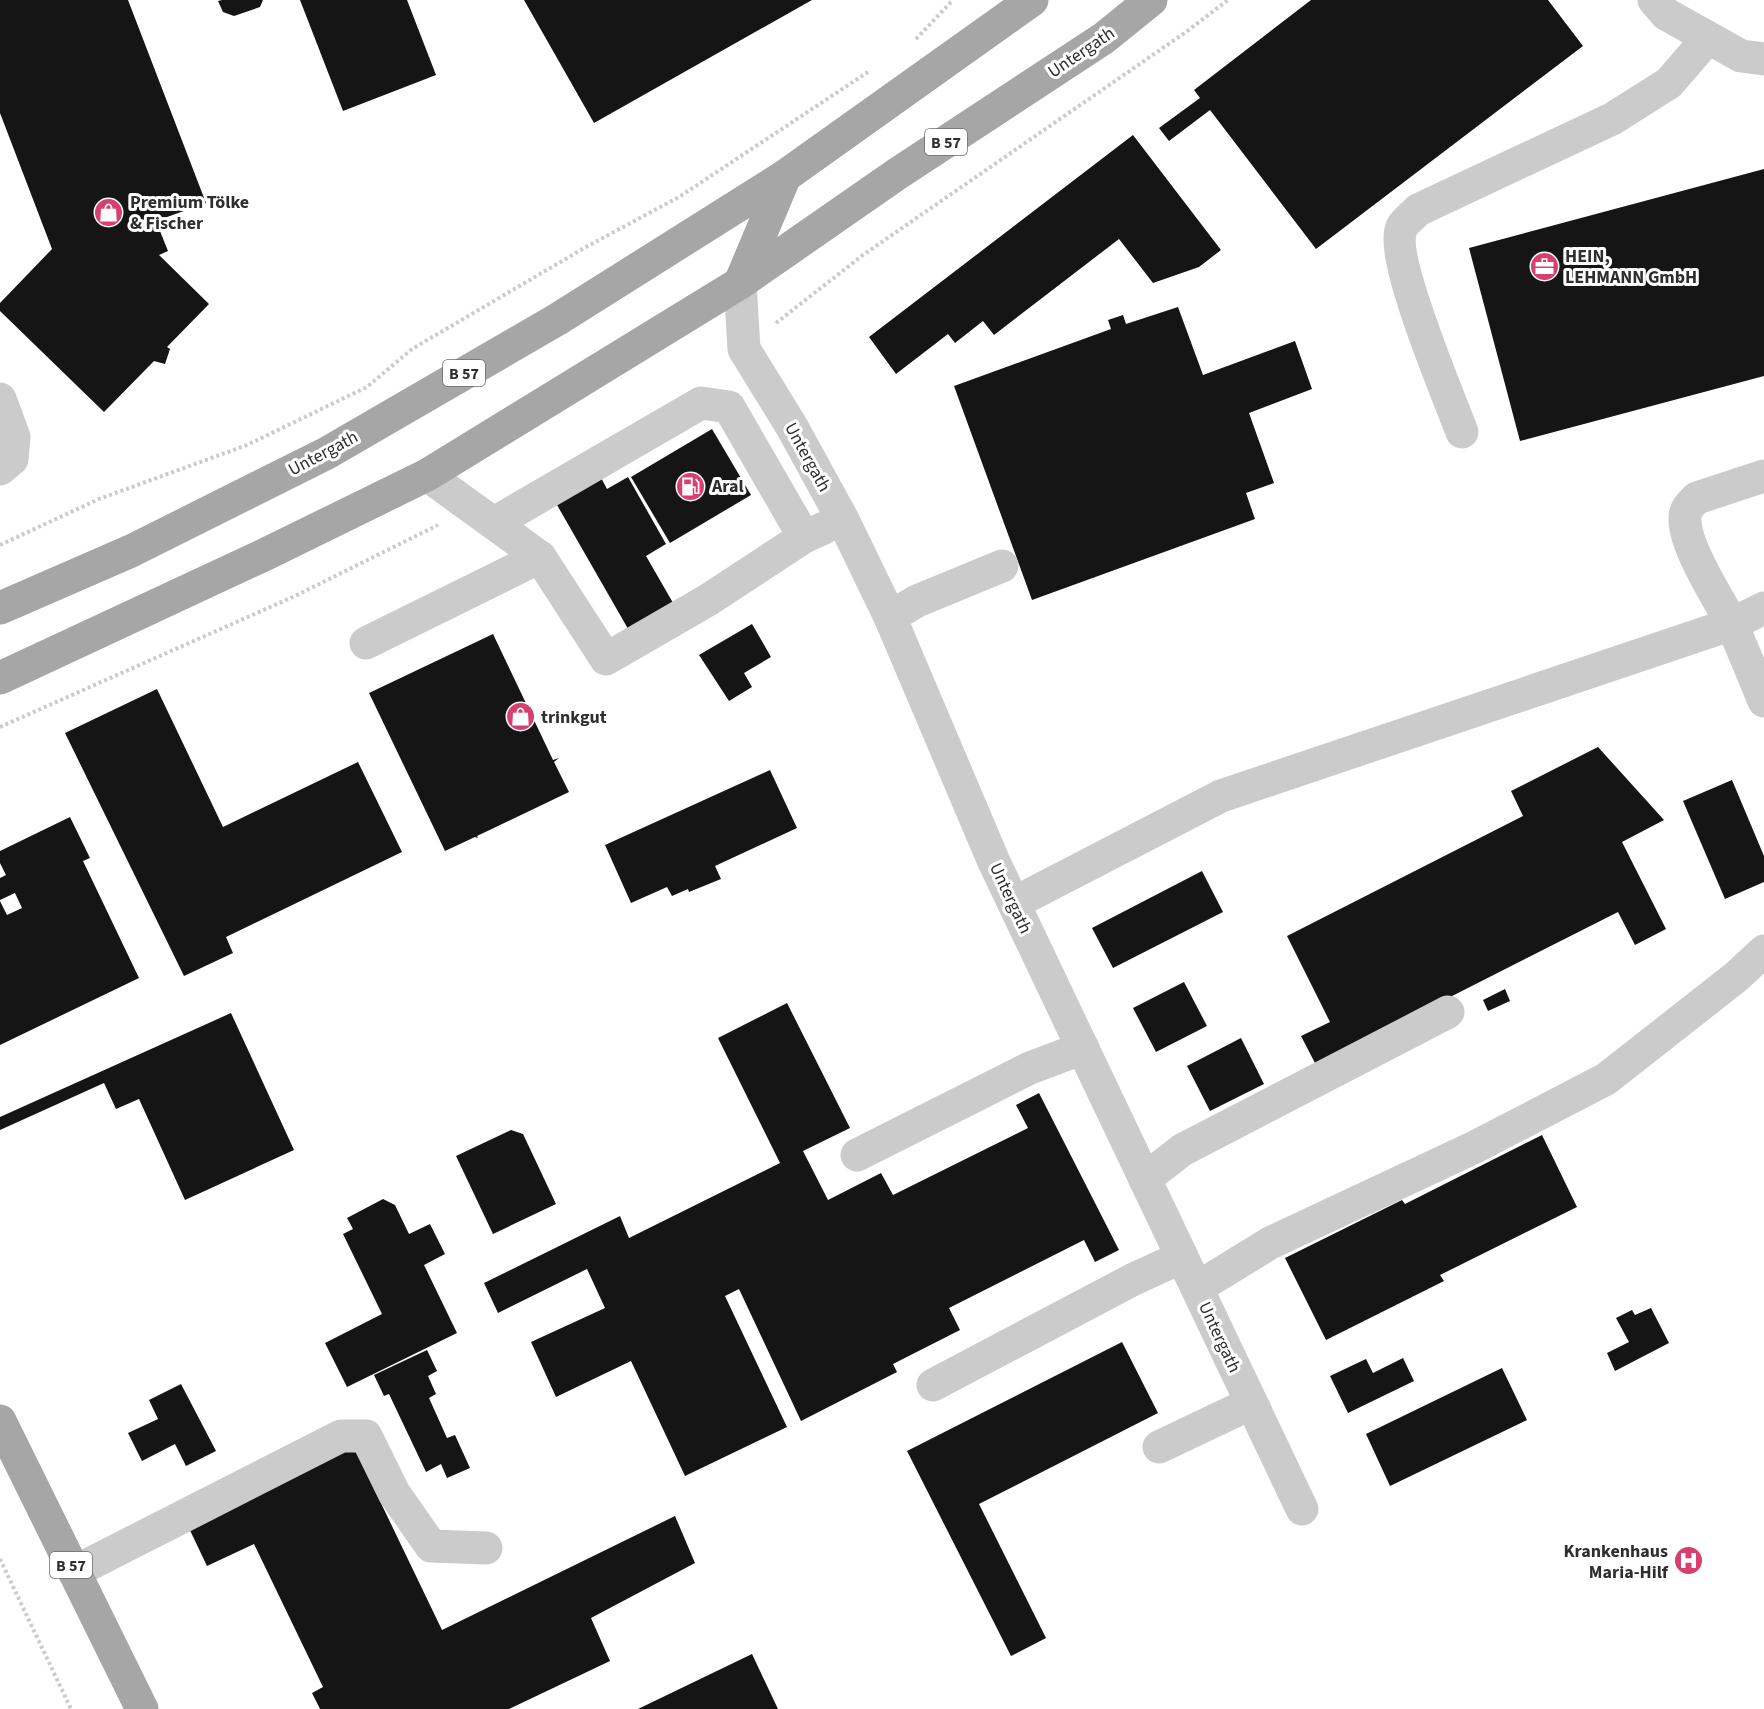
<svg xmlns="http://www.w3.org/2000/svg" width="1764" height="1709" font-family="'Source Sans 3',sans-serif">
  <style>
    .building { fill: #151515 }
    .lines { fill: none; stroke-linecap: round; stroke-linejoin: round }
    .path { stroke: #cbcbcb; stroke-width: 4; stroke-dasharray: 3 3; stroke-linecap: butt }
    .minor { stroke: #cbcbcb; stroke-width: 33 }
    .major { stroke: #a6a6a6; stroke-width: 33 }
    .labels { text-anchor: middle; stroke-width: 6; stroke-linejoin: round; paint-order: stroke }
    .shield { fill: #fff; stroke: #6d6d6d; stroke-width: 1.5 }
    .shield-label { font-size: 16px; font-weight: bold; fill: #2e2e2e }
    .street-label { font-size: 18px; fill: #2e2e2e; stroke: #fff }
    .poi-label { font-size: 18px; font-weight: bold; fill: #2e2e2e; stroke: #fff; text-anchor: start }
  </style>
  <rect width="100%" height="100%" fill="#fff"/>
  <g class="building">
    <polygon points="0,0 128,0 206,203 156,221 168,251 159,255 209,304 167,347 170,349 165,364 154,361 104,412 0,311 0,303 52,249 0,113"/>
    <polygon points="222,0 263,0 260,7 234,16 223,12 218,1"/>
    <polygon points="300,0 407,0 436,75 343,111"/>
    <polygon points="524,0 812,0 594,123"/>
    <polygon points="1311,0 1548,0 1583,46 1316,249 1210,110 1169,141 1159,128 1200,98 1194,90"/>
    <polygon points="1133,135 1221,250 1199,267 1153,283 1119,239 994,335 983,321 955,343 948,334 896,374 869,337"/>
    <polygon points="1764,169 1764,376 1520,441 1469,248"/>
    <polygon points="1178,307 1203,375 1295,341 1312,389 1249,413 1274,483 1246,493 1255,519 1032,600 954,386 1111,329 1108,320 1123,315 1126,324"/>
    <polygon points="712,429 751,495 670,543 631,477"/>
    <polygon points="598,472 607,489 628,477 666,544 646,556 676,608 631,634 553,498"/>
    <polygon points="752,624 771,657 744,673 752,687 729,701 699,655"/>
    <polygon points="493,634 553,760 559,758 554,762 569,792 477,836 478,838 475,837 445,851 369,693"/>
    <polygon points="157,689 223,827 358,762 402,852 226,937 233,953 184,976 65,733"/>
    <polygon points="1598,747 1664,820 1622,842 1666,929 1635,945 1618,912 1316,1065 1301,1036 1330,1022 1287,936 1523,816 1511,791"/>
    <polygon points="770,770 797,828 715,866 721,879 689,892 688,889 672,896 667,887 631,903 605,845"/>
    <polygon points="1732,780 1764,856 1764,882 1725,899 1683,801"/>
    <polygon points="70,817 90,858 83,861 139,978 0,1045 0,901 7,915 22,908 15,893 0,900 0,878 6,875 0,863 0,851"/>
    <polygon points="1202,871 1223,912 1113,968 1092,928"/>
    <polygon points="1184,982 1207,1026 1156,1052 1133,1008"/>
    <polygon points="1505,989 1510,1001 1488,1011 1483,1000"/>
    <polygon points="787,1003 850,1128 803,1151 828,1200 881,1173 893,1195 1028,1128 1016,1105 1039,1093 1119,1250 1095,1262 1084,1240 949,1308 960,1330 893,1364 897,1372 801,1421 739,1289 725,1296 787,1427 685,1476 631,1361 556,1397 531,1342 605,1308 587,1269 498,1313 484,1283 620,1216 629,1238 780,1163 718,1038"/>
    <polygon points="231,1013 294,1150 185,1200 139,1099 116,1109 104,1083 0,1130 0,1117"/>
    <polygon points="1241,1038 1264,1084 1210,1111 1187,1066"/>
    <polygon points="511,1130 523,1134 556,1204 493,1234 456,1156"/>
    <polygon points="1542,1135 1577,1207 1440,1275 1444,1281 1326,1340 1285,1258 1402,1200 1405,1204"/>
    <polygon points="383,1199 395,1205 409,1234 430,1224 445,1254 424,1265 457,1333 347,1387 325,1343 382,1314 343,1234 353,1229 347,1218"/>
    <polygon points="1651,1308 1669,1343 1615,1371 1607,1353 1629,1342 1616,1318 1632,1310 1635,1315"/>
    <polygon points="1122,1342 1158,1413 979,1504 1046,1638 1011,1656 907,1451"/>
    <polygon points="427,1350 437,1371 428,1376 436,1394 429,1398 447,1438 455,1435 470,1468 447,1478 441,1464 426,1472 389,1394 384,1396 374,1375"/>
    <polygon points="1403,1358 1414,1381 1348,1413 1330,1376 1366,1359 1373,1373"/>
    <polygon points="1502,1368 1527,1420 1390,1486 1366,1434"/>
    <polygon points="181,1384 216,1451 186,1466 175,1444 142,1461 128,1433 158,1419 149,1400"/>
    <polygon points="353,1445 442,1630 675,1516 695,1563 591,1618 610,1661 509,1709 320,1709 312,1693 323,1687 254,1544 207,1566 187,1524"/>
    <polygon points="752,1654 778,1709 638,1709"/>
  </g>
  <g class="lines">
    <g class="path">
      <polyline points="916,39 953,0"/>
      <polyline points="776,323 863,255 1186,32 1228,0"/>
      <polyline points="0,545 99,499 247,445 367,387 412,349 586,247 679,197 868,72"/>
      <polyline points="0,727 295,596 438,525"/>
      <polyline points="0,1559 71,1709"/>
    </g>
    <g class="minor">
      <polyline points="1654,0 1666,14 1741,56 1764,59"/>
      <polyline points="740,283 744,349 792,427 843,520 890,617 994,862 1302,1509"/>
      <polyline points="0,399 14,437 12,459 0,469"/>
      <path d="M1462,432C1449,397 1388,255 1402,227C1405,221 1414,215 1418,210L1612,119L1669,83L1708,38"/>
      <polyline points="494,523 701,403 729,407 804,537"/>
      <polyline points="540,557 606,659 708,600 804,537 824,528"/>
      <polyline points="1764,608 1732,624 1764,701"/>
      <polyline points="890,617 917,601 1002,566"/>
      <polyline points="366,643 540,557 427,475"/>
      <path d="M1014,903L1221,796L1732,624C1719,599 1683,545 1685,517C1685,509 1691,504 1697,498L1764,476"/>
      <polyline points="857,1155 1030,1068 1083,1048"/>
      <polyline points="1145,1179 1182,1150 1448,1012"/>
      <polyline points="1197,1288 1270,1243 1475,1147 1606,1079 1736,977 1764,951"/>
      <polyline points="933,1385 1134,1279 1182,1257"/>
      <polyline points="1159,1447 1241,1408 1255,1410"/>
      <polyline points="74,1572 341,1436 366,1436 394,1493 431,1546 486,1548"/>
    </g>
    <g class="major">
      <polyline points="740,283 785,176"/>
      <polyline points="0,608 131,551 327,453 558,319 785,176 1032,0"/>
      <polyline points="0,678 266,554 427,475 740,283 897,174 1104,38 1151,0"/>
      <polyline points="0,1421 142,1709"/>
    </g>
  </g>
  <defs>
    <symbol id="shop-disc" viewBox="-11 -11 22 22"><circle r="9.5" fill="#d63f6e" stroke="#fff"/><path d="M-5-2.5h2.3a2.7 3.5 0 0 1 5.4 0H5L5.5 6h-11ZM-1.5-2.5h3a1.5 2.3 0 0 0-3 0Z" fill="#fff"/></symbol>
    <symbol id="office-disc" viewBox="-11 -11 22 22"><circle r="9.5" fill="#d63f6e" stroke="#fff"/><path d="M-6-3h4V-5.5h4V-3h4V5H-6ZM-1-4.5V-3h2v-1.5ZM-6 0V1H6V0Z" fill="#fff"/></symbol>
    <symbol id="fuel-disc" viewBox="-11 -11 22 22"><circle r="9.5" fill="#d63f6e" stroke="#fff"/><path d="M-5.5-6h7V0h2V4h1.3V-2.5L3-4.5l.8-.8L6-3V5H2.5V1h-1V6h-7ZM-4.2-4.7v3.2H.2V-4.7Z" fill="#fff"/></symbol>
    <symbol id="hospital-disc" viewBox="-11 -11 22 22"><circle r="9.5" fill="#d63f6e" stroke="#fff"/><path d="M-5-5h3v3.5h4V-5h3V5h-3V1.5h-4V5h-3Z" fill="#fff"/></symbol>
  </defs>
  <g fill-rule="evenodd">
    <use href="#shop-disc" x="92" y="196" width="33" height="33"/>
    <use href="#office-disc" x="1528" y="250" width="33" height="33"/>
    <use href="#fuel-disc" x="674" y="470" width="33" height="33"/>
    <use href="#shop-disc" x="504" y="700" width="33" height="33"/>
    <use href="#hospital-disc" x="1672" y="1544" width="33" height="33"/>
  </g>
  <g class="labels">
    <g class="shield">
      <rect x="925" y="129" width="42" height="26" rx="4.5"/>
      <rect x="443" y="360" width="42" height="26" rx="4.5"/>
      <rect x="50" y="1552" width="42" height="26" rx="4.5"/>
    </g>
    <g class="shield-label">
      <text x="946" y="148">B 57</text>
      <text x="464" y="379">B 57</text>
      <text x="71" y="1571">B 57</text>
    </g>
    <g class="street-label">
      <text transform="translate(1081 52) rotate(-34)" y="6">Untergath</text>
      <text transform="translate(323 453) rotate(-28)" y="6">Untergath</text>
      <text transform="translate(808 457) rotate(61)" y="6">Untergath</text>
      <text transform="translate(1011 898) rotate(65)" y="6">Untergath</text>
      <text transform="translate(1220 1337) rotate(65)" y="6">Untergath</text>
    </g>
    <g class="poi-label">
      <text x="130" y="208">Premium Tölke<tspan x="130" dy="21">&amp; Fischer</tspan></text>
      <text x="1565" y="262">HEIN,<tspan x="1565" dy="21">LEHMANN GmbH</tspan></text>
      <text x="712" y="492">Aral</text>
      <text x="541" y="723">trinkgut</text>
      <text x="1668" y="1557" text-anchor="end">Krankenhaus<tspan x="1668" dy="21">Maria-Hilf</tspan></text>
    </g>
  </g>
</svg>
